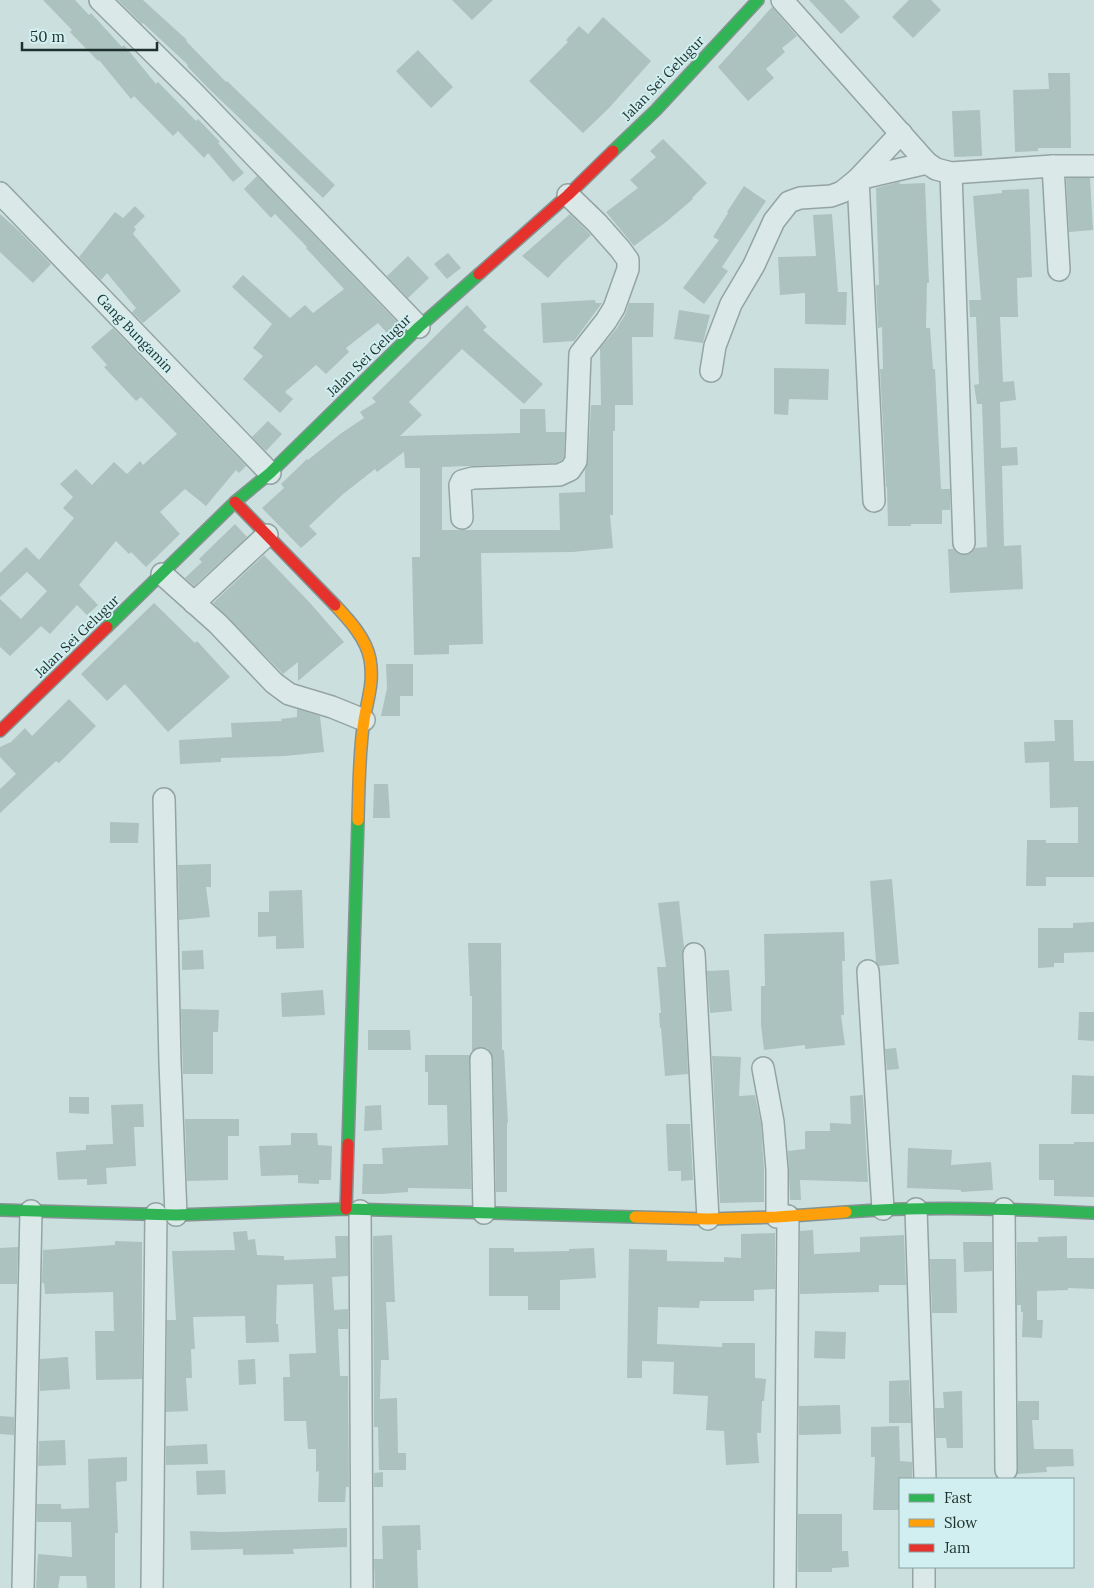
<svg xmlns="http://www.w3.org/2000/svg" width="1094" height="1588" font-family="Lora,serif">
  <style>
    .building { fill: #acc2bf }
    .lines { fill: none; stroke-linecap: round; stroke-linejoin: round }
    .street-casing { stroke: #94a4a3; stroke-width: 24 }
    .fast-casing { stroke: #849392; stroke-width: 14 }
    .slow-casing { stroke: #849392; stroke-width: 14 }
    .jam-casing { stroke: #849392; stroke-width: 14 }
    .street { stroke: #dbe8e8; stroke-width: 21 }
    .fast { stroke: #30b455; stroke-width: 11 }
    .slow { stroke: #ff9f0a; stroke-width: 11 }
    .jam { stroke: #e5322d; stroke-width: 11 }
    .labels { text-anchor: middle; stroke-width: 4; stroke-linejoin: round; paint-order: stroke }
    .street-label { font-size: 14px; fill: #1e312d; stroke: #d1eff0 }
  </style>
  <rect width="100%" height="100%" fill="#cbdfdf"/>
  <g class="building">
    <polygon points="43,0 75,0 89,15 91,13 122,47 124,45 156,84 158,82 196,121 198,119 220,142 218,143 244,173 233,182 208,153 204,158 178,131 173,136 134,96 131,99 99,60 98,61 70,32 72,30"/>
    <polygon points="118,0 143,0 187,40 186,41 226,82 227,81 335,185 323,198 207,87 187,66 188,65 143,23 142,24"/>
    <polygon points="452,0 493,0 472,20"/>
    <polygon points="809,0 844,0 860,17 841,34"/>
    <polygon points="909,0 931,0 941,10 913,38 892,17"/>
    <polygon points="772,7 797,36 782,48 785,52 766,69 774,78 748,101 718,67"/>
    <polygon points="603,17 651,61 609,108 583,133 529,81 568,42 566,40 579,26 588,34"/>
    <polygon points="418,50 453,87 431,108 396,71"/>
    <polygon points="1048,73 1070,73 1071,148 1038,148 1038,151 1015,152 1013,90 1049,89"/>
    <polygon points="980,110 982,156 954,157 952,111"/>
    <polygon points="663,139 707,183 692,198 693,199 666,222 634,246 606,212 638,188 630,180 656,157 650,151"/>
    <polygon points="257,176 399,324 389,335 378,323 346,348 349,352 326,374 316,365 285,392 293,399 280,413 243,379 263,356 253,348 272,324 232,287 243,275 290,318 305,305 313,313 344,289 306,248 307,247 275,214 271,218 244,189"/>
    <polygon points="1066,178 1090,178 1093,230 1069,232"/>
    <polygon points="899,182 900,184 925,183 929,283 927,283 926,328 930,328 933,369 935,369 941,489 950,489 950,510 942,510 942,524 911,524 911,526 888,526 887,487 886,487 880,369 883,369 882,327 878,328 876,285 879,285 876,188"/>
    <polygon points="744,186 766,201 722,267 728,271 704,304 683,288 719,240 713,237 728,213 727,212"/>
    <polygon points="1029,189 1032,277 1017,278 1018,317 1000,317 1003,382 1014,381 1016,400 1000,402 1001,448 1017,447 1018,465 1002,466 1004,546 1021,545 1023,589 950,593 948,549 953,549 958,554 965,555 971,553 975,548 987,547 982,404 977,404 974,385 979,384 976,317 970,317 969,300 981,300 973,196 1002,193 1002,190"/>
    <polygon points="135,206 145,216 134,227 136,229 133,234 181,291 143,323 132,312 136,308 107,273 101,280 79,257 115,212 123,218"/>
    <polygon points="0,214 19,231 51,264 33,283 0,252"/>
    <polygon points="570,214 591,235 563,262 548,278 522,256"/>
    <polygon points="832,214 838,292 847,292 846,325 805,324 805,293 780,295 778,257 816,256 813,215"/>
    <polygon points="448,253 461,268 447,279 434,264"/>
    <polygon points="408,256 429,278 408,298 387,276"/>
    <polygon points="595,300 596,303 602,303 574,341 543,343 541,303"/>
    <polygon points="629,303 654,303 653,337 632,337 633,405 615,405 615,431 613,431 613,515 610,515 613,548 573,552 481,553 483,644 449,645 449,654 414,655 412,557 420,557 420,468 405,468 404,452 377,472 375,469 342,495 309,526 317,534 301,548 262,508 284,488 281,484 307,459 308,460 340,434 364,418 360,412 376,402 372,398 467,305 487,327 483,330 543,384 524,404 462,349 409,402 422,415 400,436 520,433 520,409 545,409 546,432 565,432 564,457 562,460 556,463 442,467 442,530 560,530 559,493 585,492 585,470 588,461 591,405 601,405 600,348 617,328 625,315"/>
    <polygon points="679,310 710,315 703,343 674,339"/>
    <polygon points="113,328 246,466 239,473 236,470 206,506 185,489 160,512 180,534 146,567 131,552 129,554 116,541 79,585 98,605 87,615 77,605 50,634 41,626 10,656 0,647 0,599 21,619 47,591 27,572 0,597 0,573 26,547 39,560 74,518 63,508 73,497 60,484 76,469 92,485 114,462 127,474 140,461 143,465 177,434 141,397 136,401 104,367 107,365 91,347"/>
    <polygon points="774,368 829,369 828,400 789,399 788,415 774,414"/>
    <polygon points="268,421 282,434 266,451 252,437"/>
    <polygon points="235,524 247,537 194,586 185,578 202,562 199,559"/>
    <polygon points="264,555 311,604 344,642 298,681 298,662 283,674 213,603"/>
    <polygon points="154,603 195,643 197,641 230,677 168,732 125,684 107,701 81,674"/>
    <polygon points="386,664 413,664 413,696 400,696 400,716 381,716 387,688"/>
    <polygon points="69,699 96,726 59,763 56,761 0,813 0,789 16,774 0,757 0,747 11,742 25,728 32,736"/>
    <polygon points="297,709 320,716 324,752 285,756 221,758 221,762 180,764 179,740 232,737 231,723 282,721 281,719 297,717"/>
    <polygon points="1054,720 1073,720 1074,761 1094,761 1094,877 1046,877 1046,886 1026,886 1027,840 1046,840 1046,843 1078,843 1078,807 1050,808 1049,762 1025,763 1024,742 1055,741"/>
    <polygon points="374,784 388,784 390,818 373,818"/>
    <polygon points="110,822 139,823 138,843 110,843"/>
    <polygon points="211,864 211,887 206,887 210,917 179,920 178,865"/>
    <polygon points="892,879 899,964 879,966 876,962 870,881"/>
    <polygon points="302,890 304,948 276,949 276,936 258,937 258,912 269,912 269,891"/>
    <polygon points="679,901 684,947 682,955 688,1074 665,1076 661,1028 660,1028 659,1013 661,1013 657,967 666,967 658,903"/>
    <polygon points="1094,922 1094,952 1064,953 1064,963 1054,963 1054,967 1038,968 1038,928 1073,928 1073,923"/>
    <polygon points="844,932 845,961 842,961 844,1015 841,1015 845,1045 805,1049 805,1045 764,1050 761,1025 761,986 765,986 764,934"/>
    <polygon points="468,943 501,943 502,1050 504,1050 508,1123 507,1123 507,1192 496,1192 493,1058 491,1052 487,1048 480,1047 472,1051 472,996 470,996"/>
    <polygon points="203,950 204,969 182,970 182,951"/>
    <polygon points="729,970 732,1011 710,1013 707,971"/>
    <polygon points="323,990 325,1015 282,1017 281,993"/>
    <polygon points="181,1009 219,1010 218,1032 213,1032 213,1074 183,1074"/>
    <polygon points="1079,1012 1094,1012 1094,1041 1078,1040"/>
    <polygon points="368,1030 410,1030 411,1050 368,1050"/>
    <polygon points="896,1048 899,1069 887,1070 885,1049"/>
    <polygon points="425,1055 469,1055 471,1189 408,1188 408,1192 381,1194 362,1194 363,1164 383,1164 382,1148 448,1145 447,1105 428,1105 428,1072 425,1072"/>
    <polygon points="712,1056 741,1057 739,1096 755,1095 761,1124 764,1171 764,1202 720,1203"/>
    <polygon points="1072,1075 1094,1076 1094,1114 1071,1114"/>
    <polygon points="863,1095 868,1182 800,1180 801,1200 790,1200 788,1151 805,1149 805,1131 830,1131 830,1123 851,1124 850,1096"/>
    <polygon points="69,1097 89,1097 89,1114 69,1113"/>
    <polygon points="143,1104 144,1127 134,1127 136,1166 106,1168 107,1184 87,1185 87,1179 58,1180 56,1152 86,1150 86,1145 113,1144 111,1105"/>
    <polygon points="381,1105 382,1130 364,1131 365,1106"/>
    <polygon points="185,1119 239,1119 239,1136 228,1136 228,1180 187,1181"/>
    <polygon points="666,1124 690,1124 693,1180 681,1181 681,1171 668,1171"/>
    <polygon points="291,1133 317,1133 318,1145 332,1146 331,1180 319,1180 319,1184 298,1183 298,1175 261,1176 259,1146 291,1145"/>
    <polygon points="1074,1142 1094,1142 1094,1197 1054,1196 1054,1180 1039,1180 1039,1144 1074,1144"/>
    <polygon points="908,1148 952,1150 951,1165 991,1162 993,1190 961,1192 961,1190 907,1188"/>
    <polygon points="813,1230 814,1254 860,1252 860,1237 904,1235 906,1285 879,1285 879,1292 800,1294 800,1231"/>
    <polygon points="247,1231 248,1240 255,1239 257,1255 284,1256 284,1260 336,1258 335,1236 348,1236 348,1276 332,1277 334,1310 348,1309 348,1329 338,1329 340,1376 348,1376 349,1487 346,1487 345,1502 318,1502 319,1471 316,1472 316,1449 308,1449 306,1421 284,1421 283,1377 290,1377 289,1354 316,1353 313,1284 277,1285 276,1324 278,1324 279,1342 246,1343 245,1316 193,1317 195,1349 191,1349 192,1378 186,1378 188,1411 166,1412 167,1320 176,1320 172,1251 235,1250 233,1232"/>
    <polygon points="775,1233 775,1289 754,1290 754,1301 700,1301 699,1308 658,1307 657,1344 722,1347 722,1343 755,1343 755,1378 766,1379 764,1401 762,1401 761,1433 757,1433 759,1463 726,1465 724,1431 706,1430 708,1396 673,1394 674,1362 642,1361 642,1378 627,1378 629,1249 667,1250 667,1261 724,1262 724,1257 741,1258 741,1234"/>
    <polygon points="392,1235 395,1302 386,1302 389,1360 381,1360 380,1399 397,1398 398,1453 406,1453 406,1470 379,1470 378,1427 374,1427 373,1236"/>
    <polygon points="1067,1236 1067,1258 1094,1258 1094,1289 1068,1288 1068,1290 1037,1291 1037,1320 1043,1320 1042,1338 1022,1337 1023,1312 1021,1312 1021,1305 1017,1305 1017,1242 1038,1242 1038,1237"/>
    <polygon points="115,1241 142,1242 142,1379 96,1380 95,1331 114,1331 113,1292 45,1294 44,1283 42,1283 43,1250 115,1245"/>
    <polygon points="963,1242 992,1242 992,1271 964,1272"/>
    <polygon points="18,1247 17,1284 0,1284 0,1248"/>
    <polygon points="489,1248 514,1248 514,1252 569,1251 569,1249 594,1248 596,1278 560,1280 560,1310 528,1310 528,1296 489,1296"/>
    <polygon points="930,1259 956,1259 957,1313 932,1313"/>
    <polygon points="815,1331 846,1332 845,1359 814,1358"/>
    <polygon points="68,1357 70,1389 40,1391 40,1359"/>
    <polygon points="255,1359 256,1384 239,1385 238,1360"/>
    <polygon points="909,1380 911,1423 889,1423 889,1381"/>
    <polygon points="962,1391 963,1448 947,1448 946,1438 936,1438 935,1408 944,1408 943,1392"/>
    <polygon points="1018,1401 1039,1401 1039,1420 1032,1420 1034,1449 1073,1449 1074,1466 1046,1467 1047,1472 1017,1474"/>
    <polygon points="840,1405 841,1434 799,1435 799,1406"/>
    <polygon points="0,1416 14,1417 14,1435 0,1434"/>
    <polygon points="899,1426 900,1461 912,1462 912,1479 900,1479 900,1510 873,1510 875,1457 871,1457 871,1427"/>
    <polygon points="65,1440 66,1465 38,1466 39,1441"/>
    <polygon points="207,1444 208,1464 166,1465 166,1446"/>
    <polygon points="127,1457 127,1481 116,1482 118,1533 115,1533 115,1588 87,1588 86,1576 60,1576 58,1588 36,1588 38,1554 72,1557 71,1522 37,1522 37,1504 61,1504 61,1509 89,1508 88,1459"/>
    <polygon points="225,1470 226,1494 197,1495 196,1471"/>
    <polygon points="383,1472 383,1487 374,1487 374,1473"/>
    <polygon points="798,1514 842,1514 842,1551 848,1551 849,1567 832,1568 832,1572 798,1572"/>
    <polygon points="420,1525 421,1550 417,1550 418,1588 375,1588 374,1559 383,1559 382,1526"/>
    <polygon points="347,1528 347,1547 293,1549 294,1554 243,1555 243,1549 191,1550 190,1531 221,1532"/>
  </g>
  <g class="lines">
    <defs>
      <g id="street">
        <polyline points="100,0 193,92 419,327"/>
        <polyline points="782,0 927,163 936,169 951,173 1053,166 1094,166"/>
        <polyline points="1053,166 1059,270"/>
        <polyline points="951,173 964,543"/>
        <polyline points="0,193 270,473"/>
        <polyline points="711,371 715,346 731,304 754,265 774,221 789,202 800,198 831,196 842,192 858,179 927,163"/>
        <polyline points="874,501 858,179 901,133"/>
        <polyline points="462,518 460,485 462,481 473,478 559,475 570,470 576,461 580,354 606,321 614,308 628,269 628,260 620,249 597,223 568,195"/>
        <polyline points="162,574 218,624 274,683 289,694 332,707 364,720"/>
        <polyline points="194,603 267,535"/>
        <polyline points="164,799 170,1062 176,1215"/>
        <polyline points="694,954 708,1219"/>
        <polyline points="868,971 883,1209"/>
        <polyline points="481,1059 484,1213"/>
        <polyline points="763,1068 773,1122 777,1170 777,1217"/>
        <polyline points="916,1209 925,1479"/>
        <polyline points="1004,1209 1006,1470"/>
        <polyline points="360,1211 362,1588"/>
        <polyline points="23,1588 31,1211"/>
        <polyline points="152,1588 156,1214"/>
        <polyline points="785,1588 788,1216"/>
        <polyline points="924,1588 924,1567"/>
      </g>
      <g id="fast">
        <polyline points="613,151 656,110 758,0"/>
        <polyline points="107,627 235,502 270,473 419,327 479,274"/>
        <polyline points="348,1144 358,820"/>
        <polyline points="0,1210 176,1215 346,1209 635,1217"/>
        <path d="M846,1212C929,1206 1012,1209 1094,1213"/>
      </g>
      <g id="slow">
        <path d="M335,605C349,620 366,638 370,659C374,682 368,698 364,720C359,752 359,786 358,820"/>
        <polyline points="635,1217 708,1219 777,1217 846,1212"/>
      </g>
      <g id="jam">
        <polyline points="479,274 568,195 613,151"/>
        <polyline points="235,502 335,605"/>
        <polyline points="0,731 107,627"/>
        <polyline points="346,1209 348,1144"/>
      </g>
    </defs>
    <use href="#street" class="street-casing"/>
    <use href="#fast" class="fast-casing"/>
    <use href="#slow" class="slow-casing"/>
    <use href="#jam" class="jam-casing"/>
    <use href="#street" class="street"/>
    <use href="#fast" class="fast"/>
    <use href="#slow" class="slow"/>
    <use href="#jam" class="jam"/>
  </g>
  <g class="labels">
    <g class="street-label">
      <text transform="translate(663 78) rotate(-46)" y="5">Jalan Sei Gelugur</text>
      <text transform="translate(135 333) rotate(46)" y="5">Gang Bungamin</text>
      <text transform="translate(369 355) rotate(-44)" y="5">Jalan Sei Gelugur</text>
      <text transform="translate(77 636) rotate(-44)" y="5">Jalan Sei Gelugur</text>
    </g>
  </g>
  <rect x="899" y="1478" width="175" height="90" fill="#d1eff0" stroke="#89a3a2"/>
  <rect x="909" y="1494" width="25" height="8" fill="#30b455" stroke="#89a3a2"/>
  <text x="944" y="1503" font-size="15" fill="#1e312d">Fast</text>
  <rect x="909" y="1519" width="25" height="8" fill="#ff9f0a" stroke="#89a3a2"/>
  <text x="944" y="1528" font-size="15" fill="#1e312d">Slow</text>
  <rect x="909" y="1544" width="25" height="8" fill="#e5322d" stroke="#89a3a2"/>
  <text x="944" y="1553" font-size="15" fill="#1e312d">Jam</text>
  <path d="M22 42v8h135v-8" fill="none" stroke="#1e312d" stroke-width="2.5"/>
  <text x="30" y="42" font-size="15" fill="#1e312d" stroke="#d1eff0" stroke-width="4" paint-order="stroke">50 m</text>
</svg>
